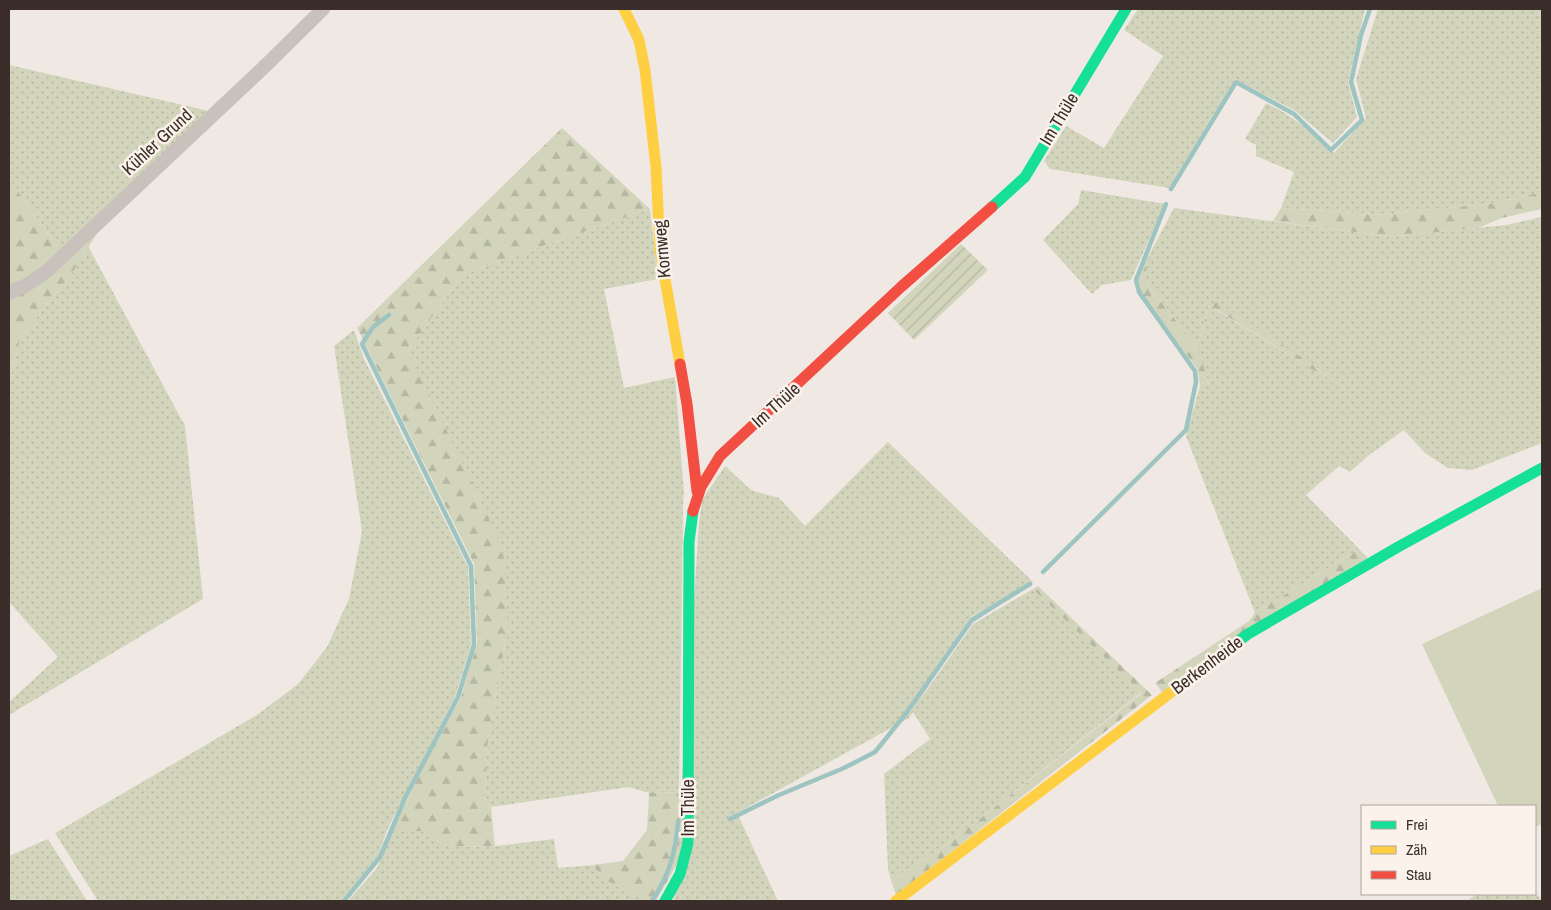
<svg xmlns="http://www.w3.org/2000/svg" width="1551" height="910" font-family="'Archivo Narrow',sans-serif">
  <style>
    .grass { fill: url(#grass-dots); fill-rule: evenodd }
    .forest { fill: url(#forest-firs) }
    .park { fill: #d2d5bc }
    .garden { fill: url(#garden-furrows) }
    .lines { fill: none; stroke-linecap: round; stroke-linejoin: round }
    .stream { stroke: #9dc4c1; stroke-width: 4.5 }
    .street { stroke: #c9c1bb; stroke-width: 14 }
    .fast { stroke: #16e098; stroke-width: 11 }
    .slow { stroke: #ffcf43; stroke-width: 11 }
    .jam { stroke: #f24e42; stroke-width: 11 }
    .labels { text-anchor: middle; stroke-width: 5; stroke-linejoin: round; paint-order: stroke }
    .street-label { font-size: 18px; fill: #3b2d29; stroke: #fbf3eb }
  </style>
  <defs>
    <pattern id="grass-dots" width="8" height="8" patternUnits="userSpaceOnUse" patternTransform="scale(1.25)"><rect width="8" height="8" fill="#d2d5bc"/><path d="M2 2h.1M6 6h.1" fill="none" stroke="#b5b7a2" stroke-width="1.8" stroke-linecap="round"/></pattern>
    <pattern id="forest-firs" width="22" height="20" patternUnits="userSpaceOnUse" patternTransform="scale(1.25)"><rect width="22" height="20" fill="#d2d5bc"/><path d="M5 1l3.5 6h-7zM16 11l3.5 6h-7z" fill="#b5b7a2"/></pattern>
    <pattern id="garden-furrows" width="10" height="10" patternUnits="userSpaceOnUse" patternTransform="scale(1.25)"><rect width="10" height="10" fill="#d2d5bc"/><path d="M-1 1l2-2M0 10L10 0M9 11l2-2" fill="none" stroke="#b5b7a2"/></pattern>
  </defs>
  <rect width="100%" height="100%" fill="#f0e9e3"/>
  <g class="grass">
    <polygon points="1138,9 1365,9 1348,82 1357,117 1333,143 1294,110 1235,79 1169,188 1050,169 1044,161 1066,126 1104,148 1163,56 1124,30"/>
    <polygon points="1378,9 1542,9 1542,192 1490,204 1401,212 1389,215 1281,208 1294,172 1256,156 1256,145 1245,139 1266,103 1280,110 1310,130 1334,153 1366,118 1356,79"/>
    <polygon points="9,65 209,111 60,250 9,179"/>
    <polygon points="1081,190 1165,204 1131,280 1102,285 1092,294 1043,240 1078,204"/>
    <path d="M1174,208L1390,237L1506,225L1542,217V443L1472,470L1448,468L1425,453L1404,430L1369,455L1350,472L1339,466L1306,495L1359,549L1255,613L1186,436L1200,386L1209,384L1197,347L1146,283V261ZM1209,305L1313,365L1346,390L1213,308L1199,341Z"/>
    <polygon points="650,209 658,279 604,289 624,388 675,377 684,494 683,502 679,792 649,793 629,787 491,807 484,805 488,739 508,628 408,350 464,273"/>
    <polygon points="88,246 185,426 203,599 9,715 9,702 58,657 9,602 9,385 20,339 72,273"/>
    <polygon points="354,330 364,359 468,567 471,645 455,697 387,830 378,856 341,901 98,901 55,833 257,715 298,684 327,647 349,599 362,531 334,346"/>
    <polygon points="888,442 1033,582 971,617 920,700 973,624 1033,589 1142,692 945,846 891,880 888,869 884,774 930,739 913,712 909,718 737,813 778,901 674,901 699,524 702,500 725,466 751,490 779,498 805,526"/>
    <polygon points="392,831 421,831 450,847 496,846 554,839 558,868 593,865 603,879 648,901 348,901 377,868"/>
    <polygon points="48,839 87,901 9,901 9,856"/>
    <polygon points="1535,892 1542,901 1467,901 1476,894 1535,894"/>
  </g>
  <g class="forest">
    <polygon points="562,128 650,209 464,273 408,350 503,548 508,628 488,739 484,805 491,807 495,846 450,847 421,831 392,831 423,767 461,697 477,643 474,564 357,328"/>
    <polygon points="9,179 60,250 98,232 72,273 20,339 9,385"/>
    <polygon points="1542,192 1542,209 1502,218 1478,228 1390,237 1273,221 1281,208 1389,215 1401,212 1490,204"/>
    <polygon points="1146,261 1146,283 1197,347 1209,305 1217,302 1313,365 1353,395 1214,308 1198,347 1209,385 1200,386 1198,370 1140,292 1138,280"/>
    <polygon points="1359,549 1368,558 1162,692 1155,683 1249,621 1255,613"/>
    <polygon points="1038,586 1152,695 896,895 891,880 945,846 1142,693 1033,589"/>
    <polygon points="679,792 681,828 677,864 656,901 648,901 603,879 593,865 623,861 647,830 649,793"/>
  </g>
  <polygon class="park" points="1542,588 1542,824 1535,827 1535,806 1498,806 1422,644"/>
  <polygon class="garden" points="961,244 988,270 914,340 888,313"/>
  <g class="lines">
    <g class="stream">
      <polyline points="1171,189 1236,82 1294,114 1331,150 1362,120 1351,82 1361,35 1370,9"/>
      <polyline points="1043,572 1186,430 1196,382 1195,371 1139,292 1136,280 1166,204"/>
      <polyline points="730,819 779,795 844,768 875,752 904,716 972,620 1030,584"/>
      <polyline points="344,901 380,857 405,798 458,697 474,645 471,566 362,344 373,327 389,315"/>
      <path d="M652,901C670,873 675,855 678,822"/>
    </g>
    <polyline class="street" points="9,293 25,286 47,271 261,70 323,9"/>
    <g class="fast">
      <polyline points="992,207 1025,177 1126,9"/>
      <polyline points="1232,646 1248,634 1398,547 1542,468"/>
      <polyline points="665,901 680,874 688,843 689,542 693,511"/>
    </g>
    <g class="slow">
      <polyline points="624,9 639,40 645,70 656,167 660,251 680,364"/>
      <polyline points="896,901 1232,646"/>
    </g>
    <g class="jam">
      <polyline points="680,364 687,404 697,491"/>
      <polyline points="693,511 701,487 720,456 901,287 992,207"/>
    </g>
  </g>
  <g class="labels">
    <g class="street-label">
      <text transform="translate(1059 119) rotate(-59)" y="6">Im Thüle</text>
      <text transform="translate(157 142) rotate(-43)" y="6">Kühler Grund</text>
      <text transform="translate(662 249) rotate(-95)" y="6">Kornweg</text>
      <text transform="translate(776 405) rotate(-42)" y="6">Im Thüle</text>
      <text transform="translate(1207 665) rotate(-37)" y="6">Berkenheide</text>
      <text transform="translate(688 808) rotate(-90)" y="6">Im Thüle</text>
    </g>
  </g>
  <rect width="1551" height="910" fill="none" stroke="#3b2d29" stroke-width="20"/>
  <rect x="1361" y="805" width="175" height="90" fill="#fbf3eb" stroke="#aea49d"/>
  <rect x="1371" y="821" width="25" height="8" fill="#16e098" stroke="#aea49d"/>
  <text x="1406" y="830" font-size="15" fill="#3b2d29">Frei</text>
  <rect x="1371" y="846" width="25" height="8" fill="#ffcf43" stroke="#aea49d"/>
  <text x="1406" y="855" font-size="15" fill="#3b2d29">Zäh</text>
  <rect x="1371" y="871" width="25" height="8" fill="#f24e42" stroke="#aea49d"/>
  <text x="1406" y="880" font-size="15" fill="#3b2d29">Stau</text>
</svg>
